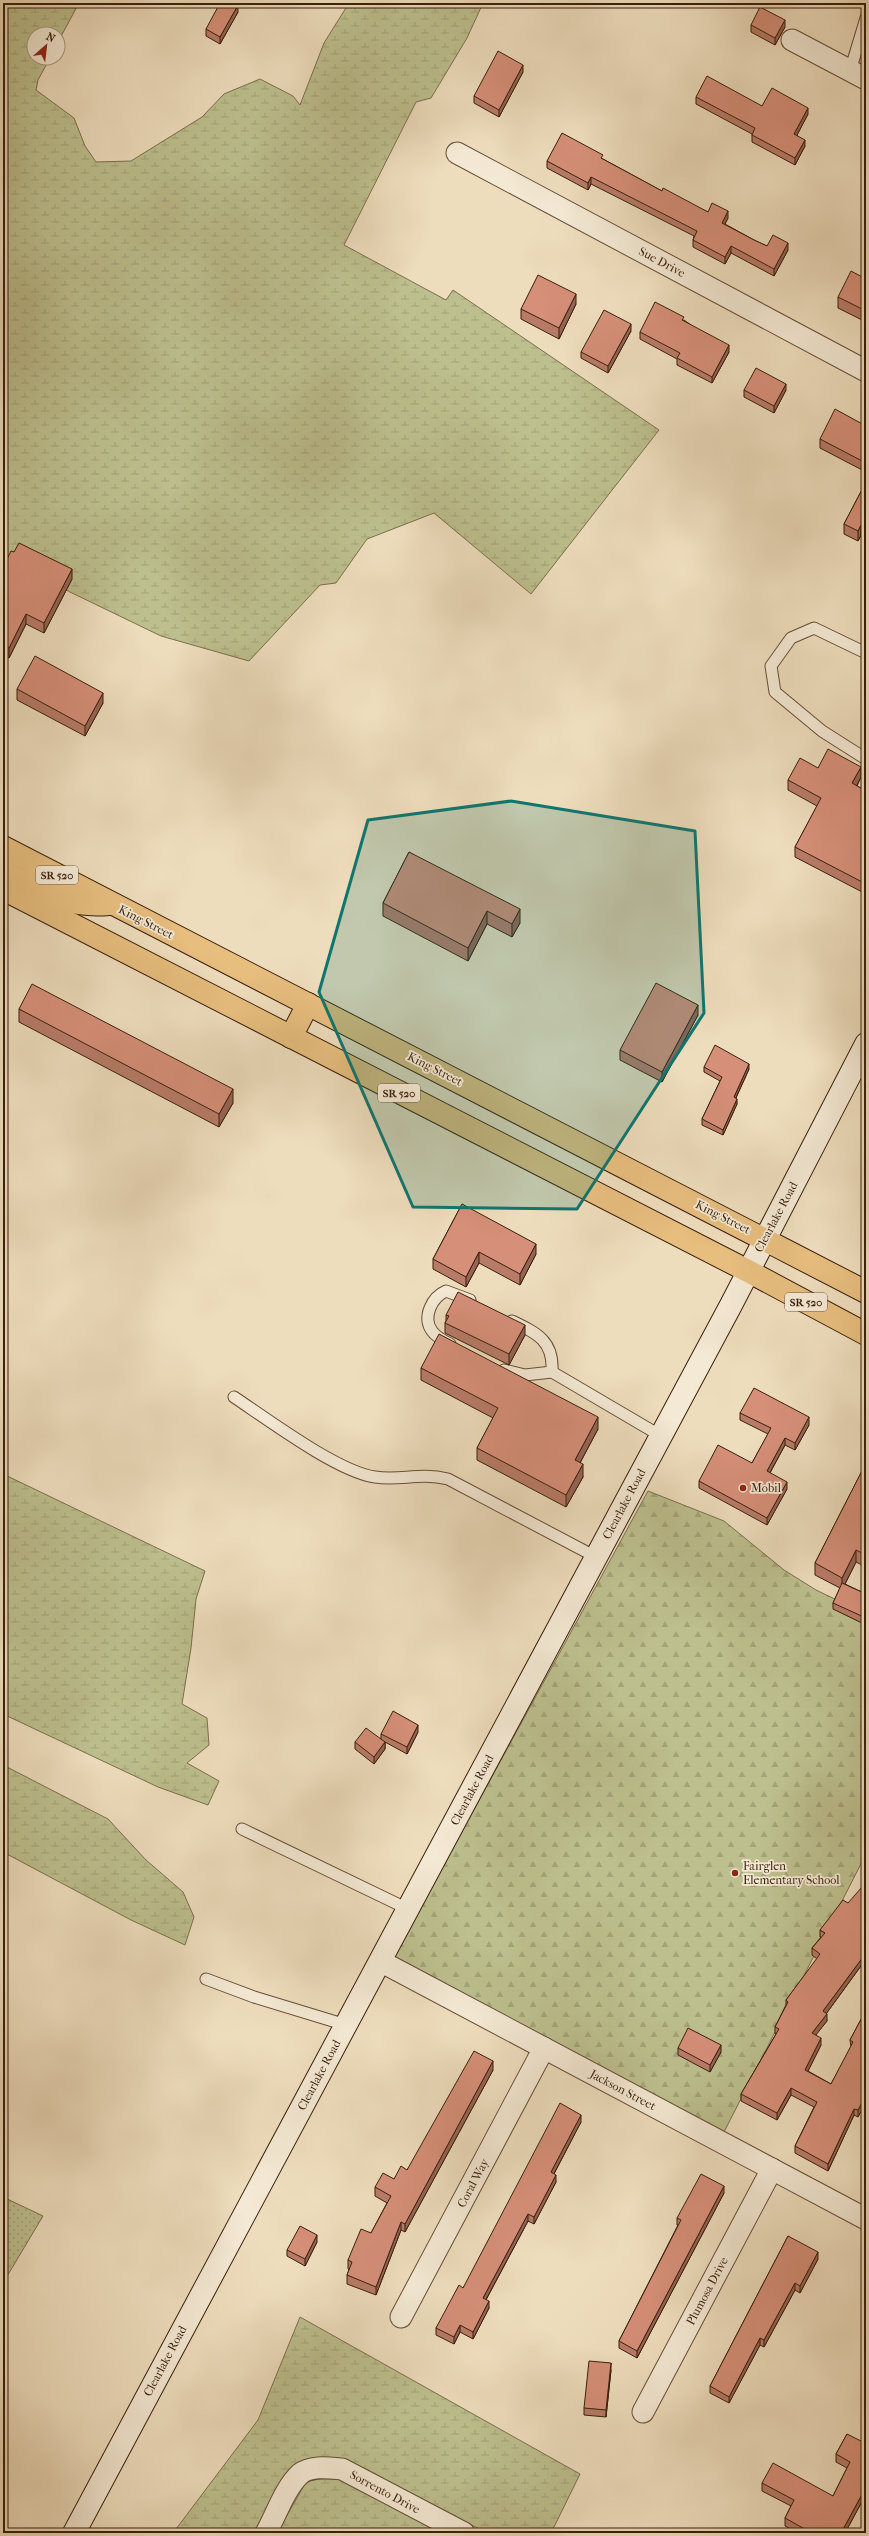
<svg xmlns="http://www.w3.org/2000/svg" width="869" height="2536" font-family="'IM FELL French Canon',serif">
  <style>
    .grass { fill: url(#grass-dots); stroke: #7b6f4c }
    .forest { fill: url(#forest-firs); stroke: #7b6f4c }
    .wetland { fill: url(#wetland-marsh); stroke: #7b6f4c }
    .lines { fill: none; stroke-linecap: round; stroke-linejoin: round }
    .lane-casing { stroke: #664e38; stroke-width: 13 }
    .street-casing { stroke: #664e38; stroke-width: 23 }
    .secondary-casing { stroke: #391f0b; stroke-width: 24 }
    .primary-casing { stroke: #391f0b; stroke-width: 24 }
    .lane { stroke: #f4e9d4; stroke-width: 11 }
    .street { stroke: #f4e9d4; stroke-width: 21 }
    .secondary { stroke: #f4e9d4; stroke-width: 22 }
    .primary { stroke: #e7be7e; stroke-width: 22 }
    .wall { fill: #b87b68; stroke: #391f0b }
    .shaded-wall { fill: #966455; stroke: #391f0b }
    .building { fill: #d68f79; stroke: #391f0b }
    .marked { fill: #0f766e; fill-opacity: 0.2; stroke: #0f766e; stroke-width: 3; stroke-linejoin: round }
    .poi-dot { fill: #8f2418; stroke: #f4e9d4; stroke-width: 1.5 }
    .labels { text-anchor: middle; stroke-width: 3.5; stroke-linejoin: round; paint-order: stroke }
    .shield { fill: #f4e9d4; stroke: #715c47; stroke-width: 1 }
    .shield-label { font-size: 11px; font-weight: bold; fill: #391f0b }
    .street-label { font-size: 12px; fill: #391f0b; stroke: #f4e9d4 }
    .poi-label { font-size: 12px; fill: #391f0b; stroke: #f4e9d4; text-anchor: start }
  </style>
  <defs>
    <pattern id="grass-dots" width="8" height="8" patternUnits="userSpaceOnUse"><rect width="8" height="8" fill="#bdbf8e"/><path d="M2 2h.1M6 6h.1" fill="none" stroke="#a3a479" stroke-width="1.8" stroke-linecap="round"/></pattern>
    <pattern id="forest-firs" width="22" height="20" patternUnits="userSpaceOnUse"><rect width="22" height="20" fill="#bdbf8e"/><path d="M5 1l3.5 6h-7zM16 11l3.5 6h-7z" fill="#a3a479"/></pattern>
    <pattern id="wetland-marsh" width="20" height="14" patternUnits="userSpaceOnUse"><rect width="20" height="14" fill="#bdbf8e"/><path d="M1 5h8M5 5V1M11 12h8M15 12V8" fill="none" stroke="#a3a479"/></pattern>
  </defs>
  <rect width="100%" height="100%" fill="#eeddbd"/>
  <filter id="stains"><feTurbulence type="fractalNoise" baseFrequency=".005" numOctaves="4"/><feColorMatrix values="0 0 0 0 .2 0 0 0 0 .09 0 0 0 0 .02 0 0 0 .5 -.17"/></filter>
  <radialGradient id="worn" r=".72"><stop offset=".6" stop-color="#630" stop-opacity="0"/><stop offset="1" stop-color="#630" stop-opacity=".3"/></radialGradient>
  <polygon class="grass" points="3,2197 43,2216 3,2283"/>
  <polygon class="forest" points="648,1491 724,1521 784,1570 816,1590 866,1614 866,1854 724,2132 394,1956"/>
  <g class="wetland">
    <polygon points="3,3 79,3 58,42 58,34 34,34 34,58 50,58 38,80 36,90 74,118 85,146 96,162 131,161 202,117 224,94 260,79 293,96 300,105 324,43 349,3 483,3 467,38 431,98 416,102 344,245 446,300 453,290 659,430 531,594 434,513 367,539 336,583 320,585 249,661 161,636 70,592 3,555"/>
    <polygon points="3,1474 205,1571 196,1599 191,1648 182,1704 207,1718 209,1745 187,1763 219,1781 208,1805 158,1787 3,1714"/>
    <polygon points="3,1765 108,1819 146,1860 183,1892 194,1917 185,1945 131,1920 3,1852"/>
    <path d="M300,2317L580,2474L554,2527L547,2533H487L347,2460C332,2458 313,2454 299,2463C283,2473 264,2516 255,2533H173L258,2420Z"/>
    <polygon points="321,2478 339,2479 441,2533 277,2533 306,2482"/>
  </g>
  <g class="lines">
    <defs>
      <g id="lane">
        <polyline points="850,71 866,18"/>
        <polyline points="866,653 814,628 791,638 771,666 775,692 822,731 866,759"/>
        <path d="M512,1321C537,1333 554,1341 552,1372"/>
        <path d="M450,1344C444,1341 436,1337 432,1331C422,1317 432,1297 446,1291L470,1300"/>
        <polyline points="504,1370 525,1375 552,1372 661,1436"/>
        <path d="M234,1397C267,1419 338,1472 375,1477C401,1481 419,1472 448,1479L596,1557"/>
        <polyline points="242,1829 408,1909"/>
        <polyline points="206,1979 254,1997 346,2025"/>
      </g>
      <g id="street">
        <polyline points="792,40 866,79"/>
        <polyline points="457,153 866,371"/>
        <polyline points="380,1961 866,2219"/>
        <polyline points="401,2317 544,2048"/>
        <polyline points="643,2412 772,2169"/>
        <path d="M266,2533C276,2515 285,2488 300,2474C311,2465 330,2468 342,2469L464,2533"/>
      </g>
      <polyline id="secondary" points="74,2533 731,1305 866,1044"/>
      <g id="primary">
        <polyline points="3,847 866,1292"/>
        <path d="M3,871C41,890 64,908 109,904"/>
        <polyline points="3,889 748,1271 866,1334"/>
        <polyline points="291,1037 308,1004"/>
      </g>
    </defs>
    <use href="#lane" class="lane-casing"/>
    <use href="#street" class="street-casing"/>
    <use href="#secondary" class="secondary-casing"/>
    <use href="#primary" class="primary-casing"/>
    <use href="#lane" class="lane"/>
    <use href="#street" class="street"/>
    <use href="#secondary" class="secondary"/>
    <use href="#primary" class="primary"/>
  </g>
  <g class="wall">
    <polygon points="238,12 220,44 206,36 206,29"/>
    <polygon points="751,25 785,27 775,45 751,32"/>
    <polygon points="866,38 866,52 863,51 863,44"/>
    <polygon points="523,72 499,117 474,103 474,96"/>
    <polygon points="696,97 762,106 808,114 797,135 805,146 795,165 752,142 752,134 696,104"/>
    <polygon points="603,159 662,191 708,212 728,218 725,224 754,240 767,246 788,250 774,276 731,253 725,264 693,247 693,240 694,236 591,184 588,190 547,168 547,161"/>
    <polygon points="866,279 866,322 838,308 838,297"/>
    <polygon points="576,304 559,339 521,319 521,309"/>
    <polygon points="684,320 729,352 712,383 677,365 677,359 640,339 640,332"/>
    <polygon points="631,331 608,373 581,358 581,352"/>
    <polygon points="744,390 786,390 774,413 744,397"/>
    <polygon points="866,426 866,472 820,448 820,439"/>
    <polygon points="866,482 866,538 861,535 858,541 844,534 844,524"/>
    <polygon points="3,567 72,579 44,633 26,624 9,658 3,655"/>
    <polygon points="17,689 103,703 85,736 17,700"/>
    <polygon points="818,768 861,777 857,786 866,791 866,894 795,857 795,847 817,806 788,790 788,780"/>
    <polygon points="409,852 520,923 512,937 487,924 468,961 383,916 383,903"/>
    <polygon points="19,1009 233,1103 219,1127 19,1022"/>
    <polygon points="698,1015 662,1082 620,1060 620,1050"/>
    <polygon points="704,1067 749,1069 736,1098 737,1104 723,1135 702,1125 702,1119 720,1081 704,1072"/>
    <polygon points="462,1204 536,1254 520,1285 479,1263 466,1287 433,1269 433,1259"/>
    <polygon points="446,1315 525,1335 509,1365 445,1333 445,1323 446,1321"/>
    <polygon points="421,1368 598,1429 580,1463 583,1477 566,1507 477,1460 477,1448 493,1418 421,1380"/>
    <polygon points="740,1413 809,1425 795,1450 785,1445 770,1473 787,1489 767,1525 699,1488 699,1481 752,1463 768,1434 740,1420"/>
    <polygon points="866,1463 866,1567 856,1562 845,1584 866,1594 866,1625 833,1609 833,1603 840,1588 815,1575 815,1563"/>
    <polygon points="418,1732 407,1754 385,1742 385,1749 374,1764 355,1749 355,1742 381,1739 381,1734"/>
    <polygon points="820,1930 866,1959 826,2014 827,2021 815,2035 821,2045 808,2071 831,2084 851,2047 850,2040 866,2010 866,2102 858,2117 854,2115 828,2171 795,2153 795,2146 814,2107 791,2095 777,2120 741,2101 741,2094 776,2034 775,2034 775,2027 786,2005 786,2000 817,1959 812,1955 812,1948 821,1937 820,1937"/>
    <polygon points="678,2048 721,2052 710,2072 678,2055"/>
    <polygon points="493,2070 405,2232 401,2230 376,2295 347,2284 347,2275 349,2270 348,2269 348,2260 371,2233 387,2203 375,2196 375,2187 394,2179 407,2170"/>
    <polygon points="581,2122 554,2174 556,2182 534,2224 528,2221 486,2300 489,2308 473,2339 460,2332 454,2344 436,2335 436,2328 463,2288"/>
    <polygon points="724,2193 637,2358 619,2348 619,2341 678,2225 677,2225 677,2218"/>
    <polygon points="788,2236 818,2259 800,2293 795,2290 764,2347 760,2345 729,2403 710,2393 710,2386"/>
    <polygon points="317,2242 305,2266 287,2256 287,2250"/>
    <polygon points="611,2370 606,2417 584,2415 584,2408"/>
    <polygon points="847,2434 866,2494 845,2533 798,2533 785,2526 785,2518 791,2506 762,2491 762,2483 833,2496 847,2468 836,2462 836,2454"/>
  </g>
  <g class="shaded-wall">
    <polygon points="238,5 238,12 220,44 220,37"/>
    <polygon points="785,20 785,27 775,45 775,38"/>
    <polygon points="523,65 523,72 499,117 499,110"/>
    <polygon points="808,108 808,114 794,141 794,134"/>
    <polygon points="805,140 805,146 795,165 795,158"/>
    <polygon points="591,177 591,184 588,190 588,183"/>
    <polygon points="728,211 728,218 722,229 722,223"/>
    <polygon points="788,243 788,250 774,276 774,269"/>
    <polygon points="731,246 731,253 725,264 725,257"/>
    <polygon points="576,294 576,304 559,339 559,328"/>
    <polygon points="631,324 631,331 608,373 608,366"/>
    <polygon points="729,345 729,352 712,383 712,377"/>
    <polygon points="786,384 786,390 774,413 774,406"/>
    <polygon points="861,525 861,535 858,541 858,531"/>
    <polygon points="72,569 72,579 44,633 44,623"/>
    <polygon points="26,614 26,624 9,658 9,648"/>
    <polygon points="103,693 103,703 85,736 85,726"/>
    <polygon points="861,767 861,777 852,794 852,783"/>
    <polygon points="520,909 520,923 512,937 512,924"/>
    <polygon points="487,911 487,924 468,961 468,948"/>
    <polygon points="698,1005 698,1015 662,1082 662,1072"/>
    <polygon points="749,1064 749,1069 734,1102 734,1097"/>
    <polygon points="233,1089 233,1103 219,1127 219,1114"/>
    <polygon points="737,1099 737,1104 723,1135 723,1130"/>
    <polygon points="536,1244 536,1254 520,1285 520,1274"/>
    <polygon points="479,1252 479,1263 466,1287 466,1277"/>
    <polygon points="525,1325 525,1335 509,1365 509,1354"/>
    <polygon points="598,1417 598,1429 575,1472 575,1460"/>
    <polygon points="809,1417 809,1425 795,1450 795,1443"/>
    <polygon points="785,1438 785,1445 767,1478 767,1471"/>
    <polygon points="583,1464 583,1477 566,1507 566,1495"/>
    <polygon points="787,1482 787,1489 767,1525 767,1518"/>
    <polygon points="856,1550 856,1562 842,1590 842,1578"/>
    <polygon points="418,1725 418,1732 407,1754 407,1747"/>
    <polygon points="385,1742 385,1749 374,1764 374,1757"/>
    <polygon points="866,1953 866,1959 823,2018 823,2011"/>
    <polygon points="827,2014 827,2021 812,2040 812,2033"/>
    <polygon points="821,2038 821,2045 805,2077 805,2070"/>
    <polygon points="721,2045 721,2052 710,2072 710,2065"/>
    <polygon points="493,2061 493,2070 405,2232 405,2224"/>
    <polygon points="791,2088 791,2095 777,2120 777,2113"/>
    <polygon points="866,2095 866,2102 858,2117 858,2110"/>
    <polygon points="854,2109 854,2115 828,2171 828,2164"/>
    <polygon points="581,2115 581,2122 551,2179 551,2172"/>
    <polygon points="556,2175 556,2182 534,2224 534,2217"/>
    <polygon points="724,2186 724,2193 637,2358 637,2351"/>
    <polygon points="528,2214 528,2221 483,2305 483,2298"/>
    <polygon points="401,2222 401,2230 376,2295 376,2287"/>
    <polygon points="317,2235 317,2242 305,2266 305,2259"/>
    <polygon points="818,2252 818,2259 800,2293 800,2286"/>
    <polygon points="795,2283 795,2290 764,2347 764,2340"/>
    <polygon points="489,2301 489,2308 473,2339 473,2332"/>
    <polygon points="460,2325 460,2332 454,2344 454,2337"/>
    <polygon points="760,2338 760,2345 729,2403 729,2397"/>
    <polygon points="611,2363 611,2370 606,2417 606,2410"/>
    <polygon points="866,2487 866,2494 845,2533 841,2533"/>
  </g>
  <g class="building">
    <polygon points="220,3 234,3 238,5 220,37 206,29"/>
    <polygon points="760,7 785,20 775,38 751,25"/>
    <polygon points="866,38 866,46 863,44"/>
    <polygon points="498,51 523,65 499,110 474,96"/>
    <polygon points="707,76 762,106 772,88 808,108 794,134 805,140 795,158 752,135 755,128 696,97"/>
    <polygon points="562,133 603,155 601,158 662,191 663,188 708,212 712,203 728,211 722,223 754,240 767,246 773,235 788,243 774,269 731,246 725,257 693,240 697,231 591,177 588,183 547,161"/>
    <polygon points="851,271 866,279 866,311 838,297"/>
    <polygon points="538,275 576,294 559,328 521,309"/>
    <polygon points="655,302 684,317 682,320 729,345 712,377 677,358 680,353 640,332"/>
    <polygon points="604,310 631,324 608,366 581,352"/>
    <polygon points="756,368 786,384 774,406 744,390"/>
    <polygon points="835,409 866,426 866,463 820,439"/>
    <polygon points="866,482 866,528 861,525 858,531 844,524"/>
    <polygon points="19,543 72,569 44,623 26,614 9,648 3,645 3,567 11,551 14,552"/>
    <polygon points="35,656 103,693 85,726 17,689"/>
    <polygon points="828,749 861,767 852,783 866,791 866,884 795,847 821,798 788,780 800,758 818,768"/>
    <polygon points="409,852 520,909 512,924 487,911 468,948 383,903"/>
    <polygon points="656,983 698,1005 662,1072 620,1050"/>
    <polygon points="32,984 233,1089 219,1114 19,1009"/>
    <polygon points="715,1045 749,1064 734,1097 737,1099 723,1130 702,1119 722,1077 704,1067"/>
    <polygon points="462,1204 536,1244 520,1274 479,1252 466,1277 433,1259"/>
    <polygon points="458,1292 525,1325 509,1354 445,1323 449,1316 446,1315"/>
    <polygon points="439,1334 598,1417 575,1460 583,1464 566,1495 477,1448 498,1408 421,1368"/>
    <polygon points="754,1388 809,1417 795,1443 785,1438 767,1471 787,1482 767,1518 699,1481 718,1445 752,1463 771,1428 740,1413"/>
    <polygon points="866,1463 866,1555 856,1550 842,1578 815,1563"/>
    <polygon points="842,1583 866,1594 866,1618 833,1603"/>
    <polygon points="393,1711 418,1725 407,1747 381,1734"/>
    <polygon points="366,1728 385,1742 374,1757 355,1742"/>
    <polygon points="862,1887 866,1888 866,1941 864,1943 866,1945 866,1953 823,2011 827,2014 812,2033 821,2038 805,2070 831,2084 853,2042 850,2040 866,2010 866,2095 858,2110 854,2109 828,2164 795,2146 817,2102 791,2088 777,2113 741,2094 779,2029 775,2027 788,2002 786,2000 820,1954 812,1948 825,1933 820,1930 843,1900 848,1903"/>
    <polygon points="688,2028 721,2045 710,2065 678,2048"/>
    <polygon points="474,2051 493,2061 405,2224 401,2222 376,2287 347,2275 352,2262 348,2260 361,2229 371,2233 391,2196 375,2187 383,2173 394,2179 401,2166 407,2170"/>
    <polygon points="560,2103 581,2115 551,2172 556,2175 534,2217 528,2214 483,2298 489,2301 473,2332 460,2325 454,2337 436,2328 459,2285 463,2288"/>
    <polygon points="701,2174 724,2186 637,2351 619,2341 681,2220 677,2218"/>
    <polygon points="300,2226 317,2235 305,2259 287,2250"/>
    <polygon points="788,2236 818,2252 800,2286 795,2283 764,2340 760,2338 729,2397 710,2386"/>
    <polygon points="589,2361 611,2363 606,2410 584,2408"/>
    <polygon points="847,2434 863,2442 866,2436 866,2487 841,2533 812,2533 785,2518 794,2500 762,2483 773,2463 833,2496 850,2462 836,2454"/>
  </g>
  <path class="marked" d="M511,801L695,831L704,1013L577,1209L413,1207L319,992L368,820Z"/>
  <g class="poi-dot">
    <circle cx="743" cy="1488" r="4"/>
    <circle cx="735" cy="1873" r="4"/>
  </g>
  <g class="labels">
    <g class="shield">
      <rect x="36" y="866" width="42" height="18" rx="3"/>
      <rect x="378" y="1084" width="42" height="18" rx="3"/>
      <rect x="785" y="1293" width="42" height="18" rx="3"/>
    </g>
    <g class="shield-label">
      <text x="57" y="879">SR 520</text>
      <text x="399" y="1097">SR 520</text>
      <text x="806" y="1306">SR 520</text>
    </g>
    <g class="street-label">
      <text transform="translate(662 262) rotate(28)" y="4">Sue Drive</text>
      <text transform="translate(146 922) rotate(27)" y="4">King Street</text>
      <text transform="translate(435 1069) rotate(27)" y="4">King Street</text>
      <text transform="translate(723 1217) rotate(27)" y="4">King Street</text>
      <text transform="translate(776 1217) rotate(-62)" y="4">Clearlake Road</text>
      <text transform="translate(624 1504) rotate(-62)" y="4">Clearlake Road</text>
      <text transform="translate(472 1790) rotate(-62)" y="4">Clearlake Road</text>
      <text transform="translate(319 2075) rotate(-62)" y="4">Clearlake Road</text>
      <text transform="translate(623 2090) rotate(28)" y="4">Jackson Street</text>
      <text transform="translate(473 2183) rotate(-62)" y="4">Coral Way</text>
      <text transform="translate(707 2291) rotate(-62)" y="4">Plumosa Drive</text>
      <text transform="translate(165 2361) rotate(-62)" y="4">Clearlake Road</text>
      <text transform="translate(385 2492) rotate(28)" y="4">Sorrento Drive</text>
    </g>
    <g class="poi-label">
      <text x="751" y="1492">Mobil</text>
      <text x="743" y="1870">Fairglen<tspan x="743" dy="14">Elementary School</tspan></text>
    </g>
  </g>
  <rect width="869" height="2536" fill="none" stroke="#eeddbd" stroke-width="16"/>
  <rect x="4" y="4" width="861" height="2528" fill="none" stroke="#391f0b" stroke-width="2"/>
  <rect x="8" y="8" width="853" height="2520" fill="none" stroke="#391f0b"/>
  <g transform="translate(46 46) rotate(28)"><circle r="19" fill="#f4e9d4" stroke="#a99884"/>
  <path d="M0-3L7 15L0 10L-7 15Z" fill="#8f2418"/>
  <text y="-6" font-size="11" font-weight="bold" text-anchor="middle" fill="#391f0b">N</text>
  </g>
  <rect width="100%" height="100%" filter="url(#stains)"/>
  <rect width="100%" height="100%" fill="url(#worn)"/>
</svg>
